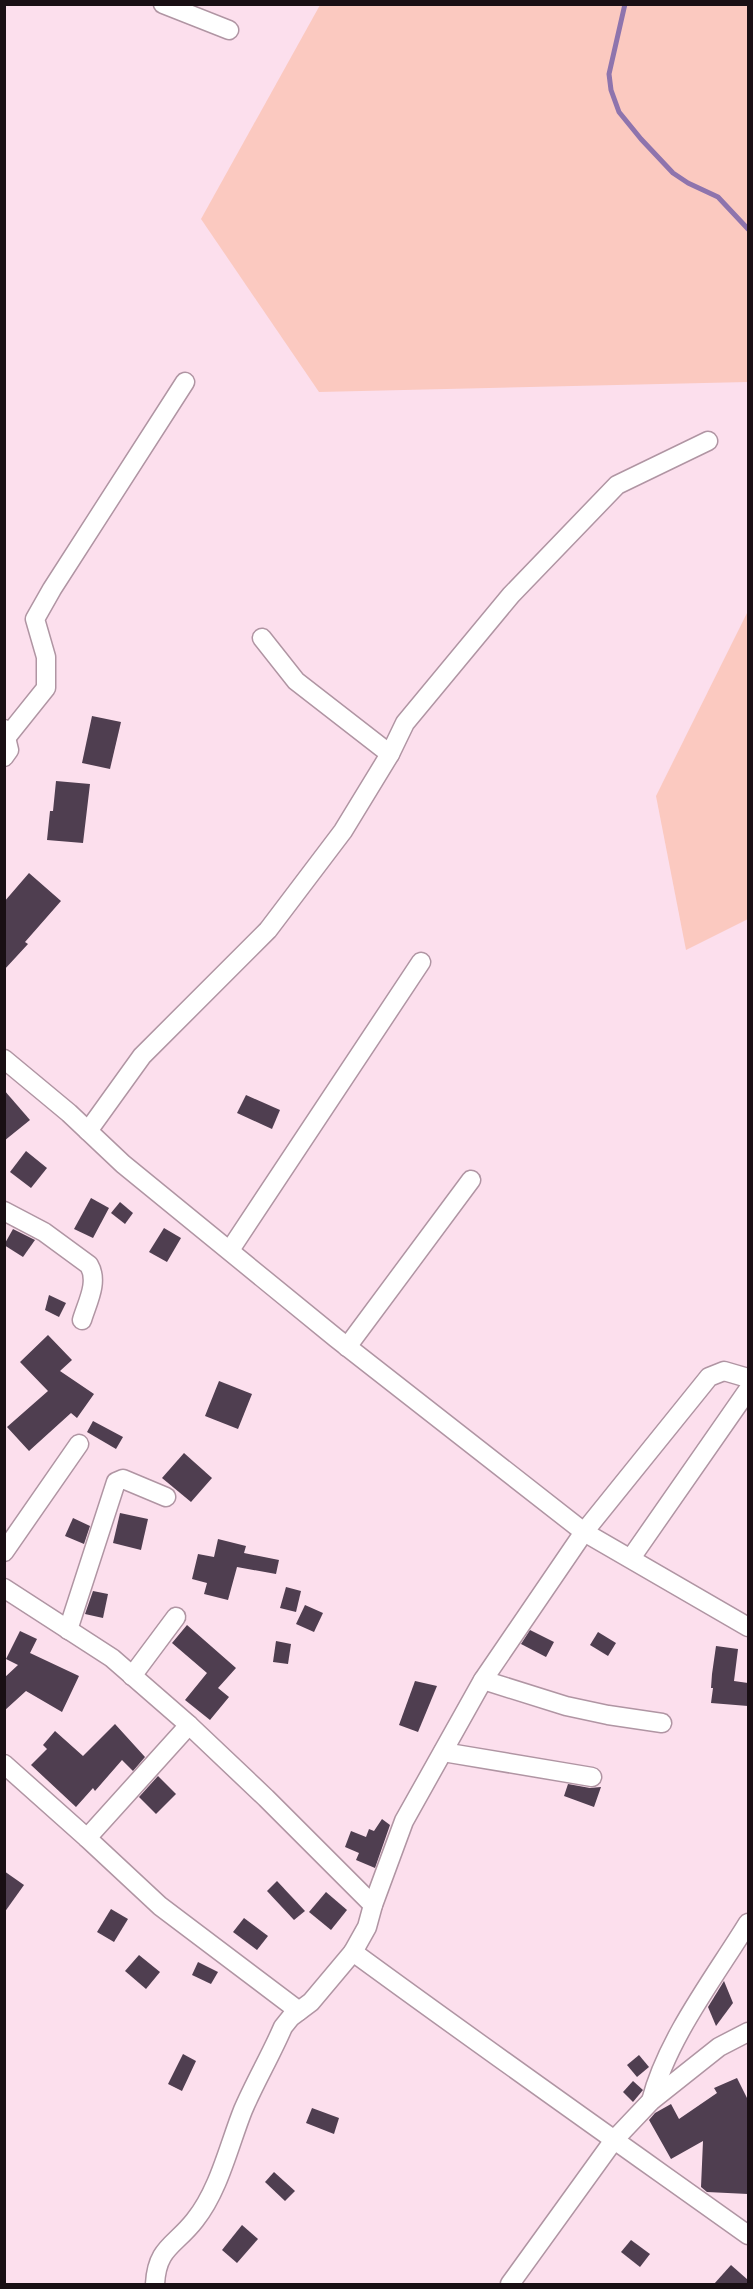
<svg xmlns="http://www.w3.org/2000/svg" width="753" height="2289" font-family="'Crimson Pro',serif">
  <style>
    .green { fill: #fbc9c0 }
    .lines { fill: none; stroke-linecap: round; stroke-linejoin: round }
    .stream { stroke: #8e74ad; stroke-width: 5 }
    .building { fill: #4f3e50 }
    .street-casing { stroke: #b095a3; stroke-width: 21 }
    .street { stroke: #fff; stroke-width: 18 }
  </style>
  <rect width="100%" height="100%" fill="#fcdfed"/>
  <g class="green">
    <polygon points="320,5 748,5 748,382 319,392 201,219"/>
    <polygon points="748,611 748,919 686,950 656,796"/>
  </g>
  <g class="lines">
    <polyline class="stream" points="625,4 609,74 611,90 619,112 641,139 673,173 688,183 718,197 748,229"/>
  </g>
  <g class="building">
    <polygon points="92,716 121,722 110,769 82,763"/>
    <polygon points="56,781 90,784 83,843 47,840 50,811 53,811"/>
    <polygon points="29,873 61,901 25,942 28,944 4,970 4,902"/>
    <polygon points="4,1090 30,1120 4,1141"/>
    <polygon points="246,1095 280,1110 272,1129 237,1113"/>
    <polygon points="26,1151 47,1168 31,1188 10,1172"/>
    <polygon points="91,1198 109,1208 93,1238 74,1229"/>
    <polygon points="120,1202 133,1213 125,1224 111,1213"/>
    <polygon points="164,1228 181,1238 167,1262 149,1252"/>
    <polygon points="13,1229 35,1240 23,1257 4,1245"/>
    <polygon points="49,1295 66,1303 59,1317 45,1310"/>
    <polygon points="48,1335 72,1360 60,1371 94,1394 77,1418 71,1413 29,1451 7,1427 48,1391 20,1362"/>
    <polygon points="219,1381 252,1394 238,1429 205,1416"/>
    <polygon points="93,1421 123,1437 116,1449 87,1432"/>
    <polygon points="184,1453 212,1478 191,1502 162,1478"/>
    <polygon points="120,1513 148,1519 141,1550 113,1543"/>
    <polygon points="73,1518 90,1526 84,1544 65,1536"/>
    <polygon points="218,1539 246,1546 244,1553 279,1560 276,1574 237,1567 228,1600 204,1594 207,1583 192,1579 198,1554 214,1557"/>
    <polygon points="286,1587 301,1591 296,1612 280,1608"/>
    <polygon points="93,1591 108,1594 103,1618 85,1614"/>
    <polygon points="305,1605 323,1613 314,1632 296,1624"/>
    <polygon points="187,1625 236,1668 218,1688 229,1697 210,1720 185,1700 207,1673 172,1643"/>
    <polygon points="530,1630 554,1642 546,1657 521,1644"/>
    <polygon points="20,1631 37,1639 30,1653 79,1676 62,1712 26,1691 4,1711 4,1678 18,1665 6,1659"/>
    <polygon points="598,1632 616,1643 608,1656 590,1645"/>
    <polygon points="276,1641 291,1644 288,1664 273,1662"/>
    <polygon points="716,1646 738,1649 734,1681 748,1683 748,1706 711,1703 713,1688 711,1688 712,1674"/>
    <polygon points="415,1681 437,1686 418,1732 399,1725"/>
    <polygon points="115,1724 145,1757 133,1771 122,1760 95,1791 93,1788 76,1807 31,1765 47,1749 43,1745 55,1731 83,1756"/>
    <polygon points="158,1776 176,1794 156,1814 139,1797"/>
    <polygon points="568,1784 590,1788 601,1787 594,1807 564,1796"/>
    <polygon points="382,1819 390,1825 375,1868 356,1860 359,1853 345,1847 351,1831 366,1837 369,1829 374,1831"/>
    <polygon points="4,1871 24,1885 4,1913"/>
    <polygon points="277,1881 305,1911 294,1920 267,1891"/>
    <polygon points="326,1892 347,1910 331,1930 309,1912"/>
    <polygon points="111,1909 128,1919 114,1942 97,1932"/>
    <polygon points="244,1918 268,1936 257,1950 233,1932"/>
    <polygon points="139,1955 160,1972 146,1989 125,1971"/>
    <polygon points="198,1962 218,1972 211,1984 192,1975"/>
    <polygon points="724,1981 733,2003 716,2026 708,2007"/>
    <polygon points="183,2054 196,2061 182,2091 168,2084"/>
    <polygon points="639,2055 649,2067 637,2077 627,2065"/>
    <polygon points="737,2078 748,2100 748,2194 707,2192 701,2187 703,2141 671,2159 649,2120 655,2113 671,2104 679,2119 717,2093 714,2088"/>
    <polygon points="633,2081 643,2090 633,2102 623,2092"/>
    <polygon points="312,2108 339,2118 334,2134 306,2123"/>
    <polygon points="274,2172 295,2191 285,2201 265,2182"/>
    <polygon points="242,2225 258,2239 237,2263 222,2250"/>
    <polygon points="631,2240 650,2254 640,2267 621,2252"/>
    <polygon points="731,2265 748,2280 748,2284 714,2284"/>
  </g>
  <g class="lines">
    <defs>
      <g id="street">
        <polyline points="163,4 229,30"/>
        <polyline points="262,638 296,681 390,754"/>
        <polyline points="4,729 9,750 4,757"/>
        <polyline points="6,738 46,688 46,657 35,619 52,589 185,382"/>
        <polyline points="4,1059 69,1113 123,1164 336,1338 584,1532 748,1627"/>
        <polyline points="88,1131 142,1056 268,930 343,831 390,754 405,723 511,595 617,485 708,441"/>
        <path d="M4,1211L44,1232L89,1265C99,1282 87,1303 82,1320"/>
        <polyline points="230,1250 421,962"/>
        <polyline points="347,1347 471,1180"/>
        <path d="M748,1378L724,1371L709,1377L584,1532L483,1680L404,1821L373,1905L367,1927L353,1952C484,2048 616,2141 748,2235"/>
        <polyline points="4,1552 79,1444"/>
        <polyline points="631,1558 748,1390"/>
        <polyline points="4,1588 112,1658 189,1725 266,1798 373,1905"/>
        <polyline points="68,1630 116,1482 123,1479 166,1497"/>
        <polyline points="132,1676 176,1617"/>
        <polyline points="483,1680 566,1706 608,1715 662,1723"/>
        <polyline points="443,1752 592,1777"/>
        <polyline points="4,1764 87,1838 189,1725"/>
        <polyline points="87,1838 160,1906 299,2011"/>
        <path d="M651,2101C667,2039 714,1978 748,1923"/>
        <path d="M155,2284C157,2247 175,2246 195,2220C219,2190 229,2145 243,2110C255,2082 271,2055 283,2027L291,2017L311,2002L353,1952"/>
        <polyline points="510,2284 614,2140 651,2101 719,2047 748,2032"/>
      </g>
    </defs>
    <use href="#street" class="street-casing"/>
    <use href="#street" class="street"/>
  </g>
  <rect width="753" height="2289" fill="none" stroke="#190f14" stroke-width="12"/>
</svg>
